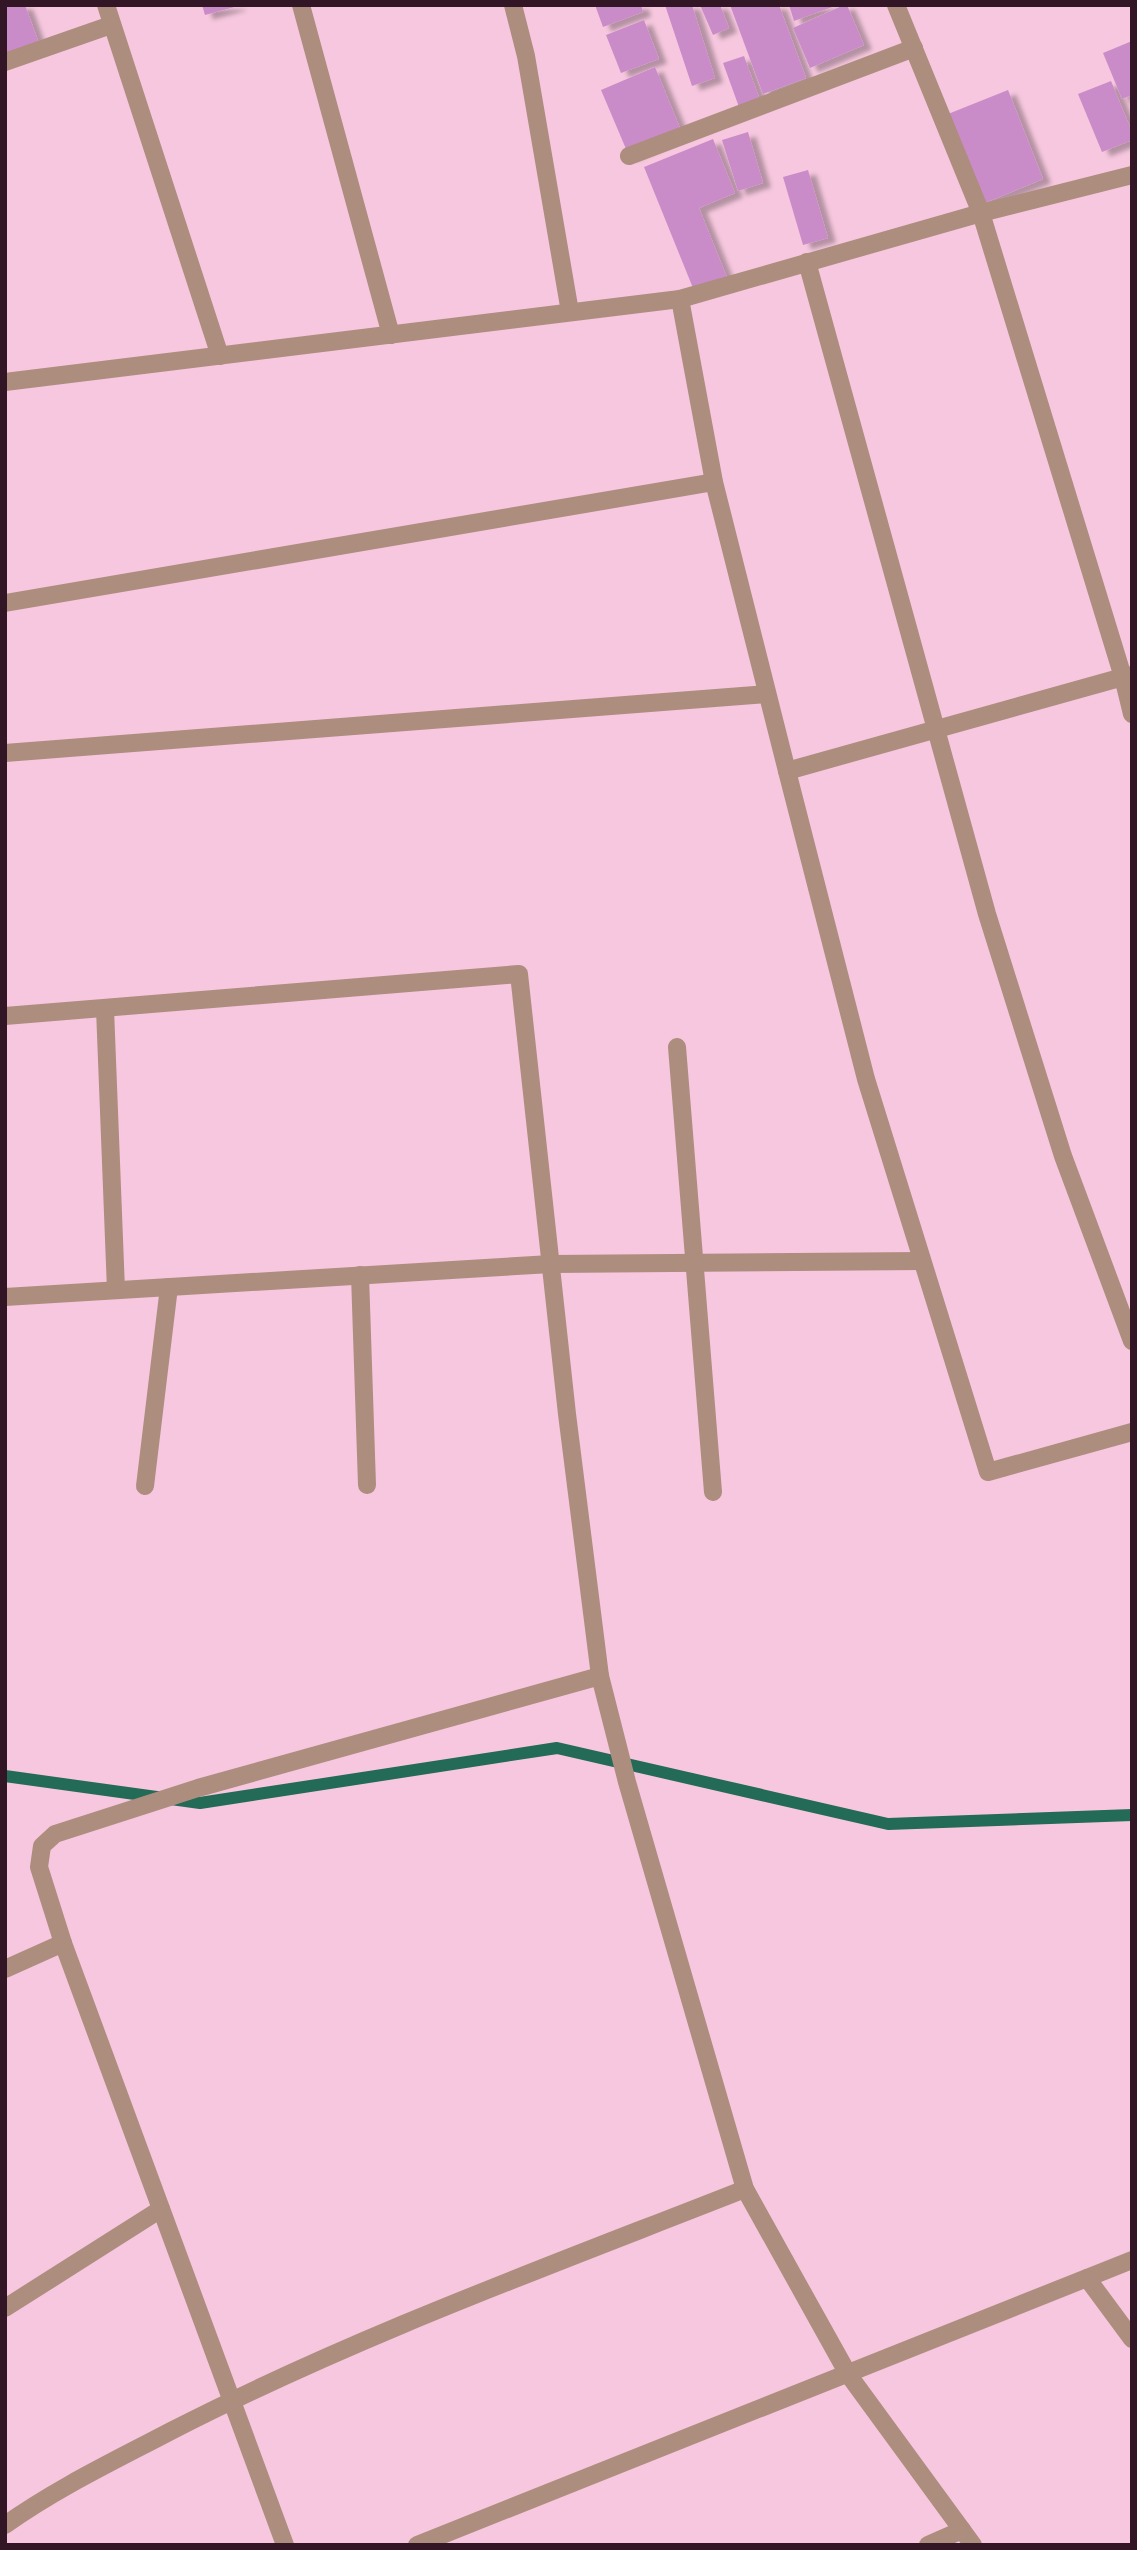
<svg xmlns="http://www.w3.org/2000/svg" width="1137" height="2550" font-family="'Exo 2',sans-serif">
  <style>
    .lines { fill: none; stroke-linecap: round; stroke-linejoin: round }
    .stream { stroke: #236a57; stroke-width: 12 }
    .building { fill: #ca8cc8; filter: url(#shadow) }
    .street { stroke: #ad8d7d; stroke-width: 18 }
  </style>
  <defs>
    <filter id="shadow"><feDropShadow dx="8" dy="4.5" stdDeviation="2" flood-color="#0004"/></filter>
  </defs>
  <rect width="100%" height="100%" fill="#f6c7de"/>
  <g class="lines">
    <polyline class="stream" points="5,1776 200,1803 557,1748 888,1824 1132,1815"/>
  </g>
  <g class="building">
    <polygon points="5,5 25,5 40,46 5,59"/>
    <polygon points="202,5 238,5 238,6 205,15"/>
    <polygon points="595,5 641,5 643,12 603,27"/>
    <polygon points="665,5 692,5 715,78 692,86"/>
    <polygon points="700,5 720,5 729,28 713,35"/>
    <polygon points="730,5 779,5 806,78 763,94"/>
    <polygon points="789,5 835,5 835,6 794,21"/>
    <polygon points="844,5 847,5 864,45 810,68 793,28"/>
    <polygon points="644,20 659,59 621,73 606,35"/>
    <polygon points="1132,41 1132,95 1122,99 1103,53"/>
    <polygon points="744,56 760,100 739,107 723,63"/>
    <polygon points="655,67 682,133 629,156 601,90"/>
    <polygon points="1111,81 1132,132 1132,140 1102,152 1078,94"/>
    <polygon points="1008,90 1043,179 980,205 943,116"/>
    <polygon points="748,132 763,183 738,191 722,140"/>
    <polygon points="713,139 735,193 699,208 728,280 695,293 644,167"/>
    <polygon points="808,170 828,238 803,245 783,177"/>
  </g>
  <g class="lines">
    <g class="street">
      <polyline points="106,5 220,356"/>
      <polyline points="301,5 391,335"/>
      <polyline points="513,5 526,56 570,312"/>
      <polyline points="896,5 981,213 1132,175"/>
      <polyline points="5,62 111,25"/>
      <polyline points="629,156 914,48"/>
      <polyline points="807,262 987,914 1063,1156 1132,1341"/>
      <polyline points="5,382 680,299"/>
      <polyline points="5,603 714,482"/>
      <polyline points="1132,714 1123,677 787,771 866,1079 988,1472 1132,1432"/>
      <polyline points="5,753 767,694"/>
      <polyline points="787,771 714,482 680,299 981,213 1123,677 1132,675"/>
      <polyline points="105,1009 116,1290"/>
      <polyline points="5,1016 519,974 567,1414 600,1676 627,1782 745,2189 848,2374 973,2545"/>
      <polyline points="677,1047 713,1492"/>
      <polyline points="360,1275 367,1485"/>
      <polyline points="5,1297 551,1264 922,1261"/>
      <polyline points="145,1486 169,1287"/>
      <polyline points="5,1969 63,1943"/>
      <polyline points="1087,2278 1132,2339"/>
      <polyline points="5,2308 161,2209"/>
      <path d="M5,2525C57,2488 114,2461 171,2431C356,2336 552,2265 745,2189"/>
      <polyline points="285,2545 63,1943 39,1867 42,1846 55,1834 198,1788 600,1676"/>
      <polyline points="417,2545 1132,2260"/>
      <polyline points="928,2545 962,2530"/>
    </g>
  </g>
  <rect width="1137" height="2550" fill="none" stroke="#321625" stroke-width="14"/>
</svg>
